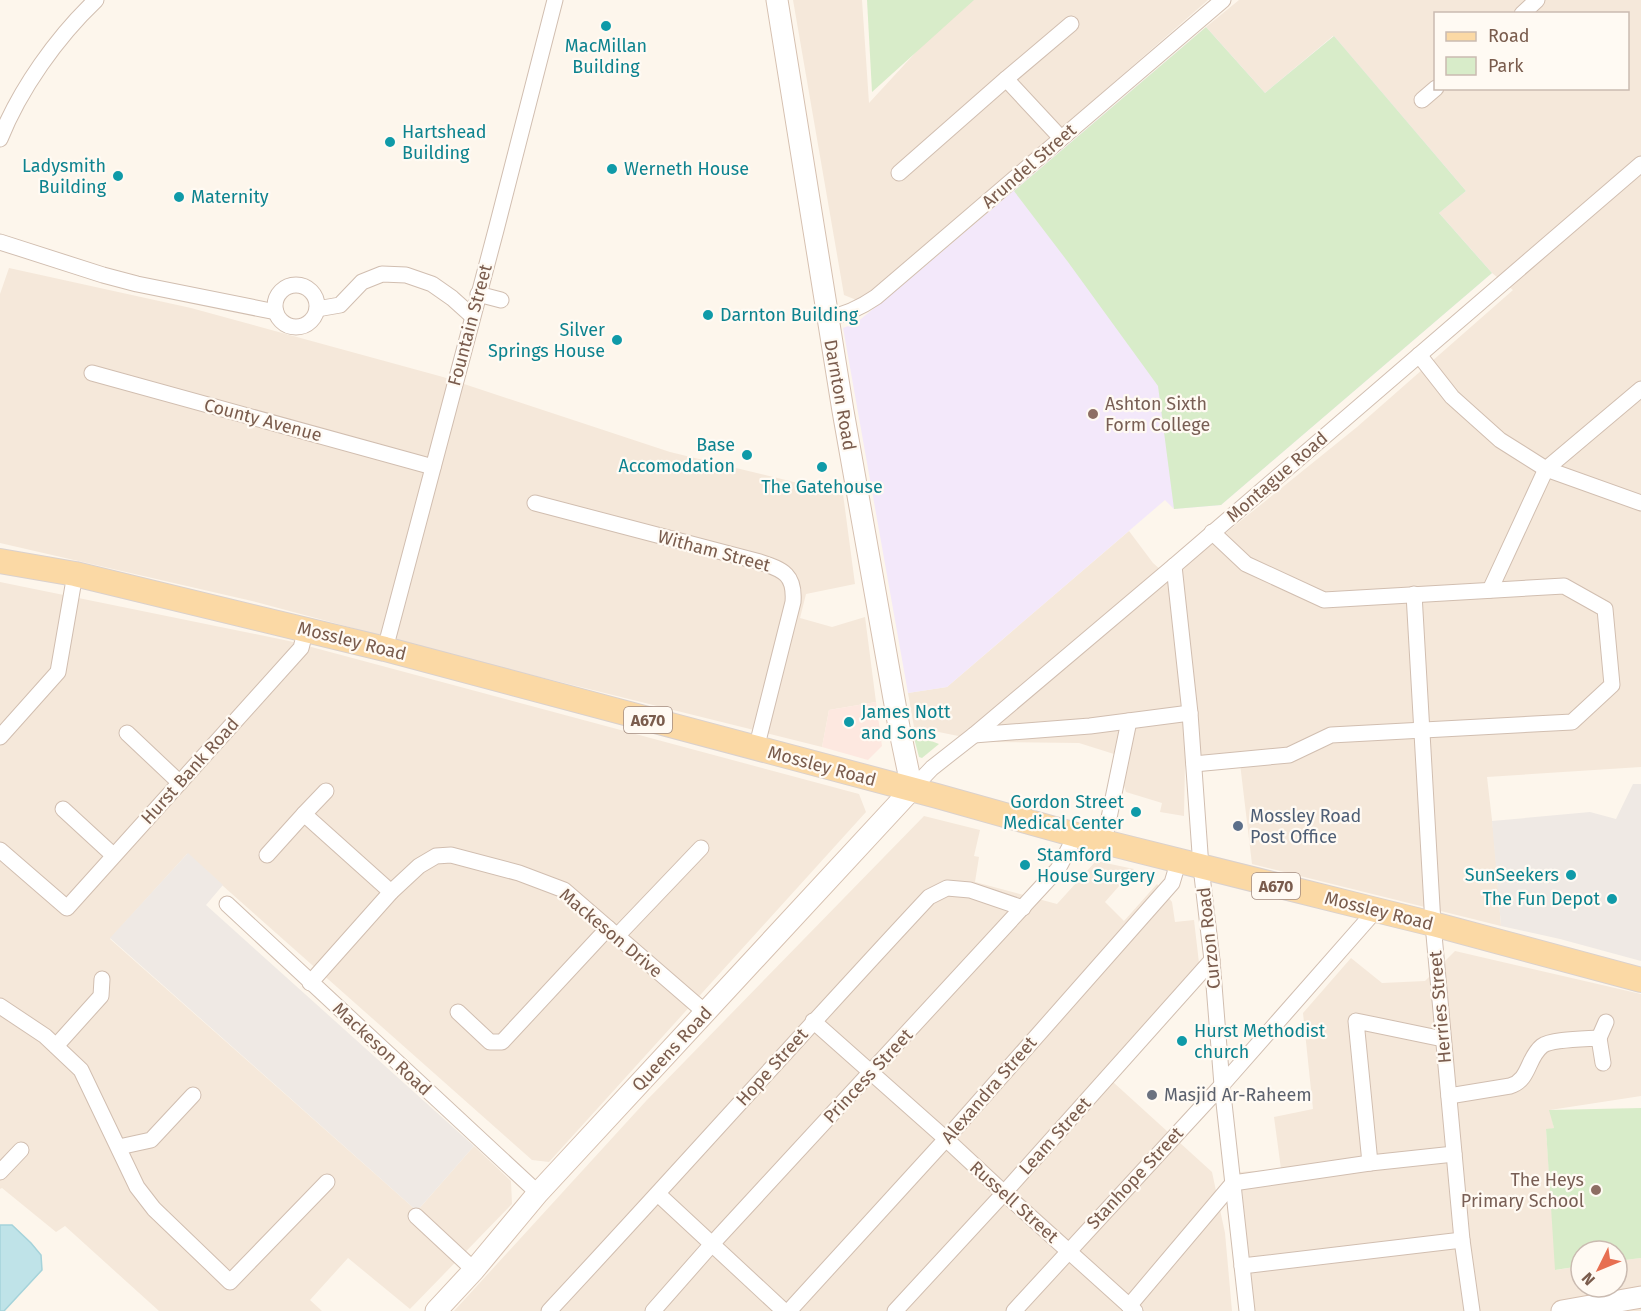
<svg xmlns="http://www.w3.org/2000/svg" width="1641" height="1311" font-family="'Fira Sans',sans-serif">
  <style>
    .residential { fill: #f5e8da; fill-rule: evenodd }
    .commercial { fill: #fde8e0 }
    .industrial { fill: #efe9e4 }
    .education { fill: #f3e8fa }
    .green { fill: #d8ecc9 }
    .water { fill: #bfe3e8; stroke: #a5d3da; stroke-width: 1.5 }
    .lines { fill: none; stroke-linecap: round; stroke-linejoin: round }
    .street-casing { stroke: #d1beb0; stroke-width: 17 }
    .secondary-casing { stroke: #d6c0b0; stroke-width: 23 }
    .primary-casing { stroke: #dad1cd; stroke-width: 26 }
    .street { stroke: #fff; stroke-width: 15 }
    .secondary { stroke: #fff; stroke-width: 21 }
    .primary { stroke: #fbd9a5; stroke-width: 24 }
    .culture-dot { fill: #0f9aa8; stroke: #fffaf3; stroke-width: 2 }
    .education-dot { fill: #8d6e63; stroke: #fffaf3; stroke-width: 2 }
    .service-dot { fill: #5c6f8a; stroke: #fffaf3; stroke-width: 2 }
    .worship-dot { fill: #6b7280; stroke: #fffaf3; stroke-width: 2 }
    .labels { text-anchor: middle; stroke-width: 4.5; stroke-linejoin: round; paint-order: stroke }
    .shield { fill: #fffaf3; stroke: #a28b7f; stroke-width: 1.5 }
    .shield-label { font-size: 16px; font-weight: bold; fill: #7a5c4d }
    .culture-label { font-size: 18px; fill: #0d838f; stroke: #fffaf3; text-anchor: start }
    .street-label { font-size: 18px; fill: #7a5c4d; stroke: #fffaf3 }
    .education-label { font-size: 18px; fill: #785e54; stroke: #fffaf3; text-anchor: start }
    .service-label { font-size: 18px; fill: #4e5e75; stroke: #fffaf3; text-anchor: start }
    .worship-label { font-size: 18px; fill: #5b616d; stroke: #fffaf3; text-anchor: start }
  </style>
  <rect width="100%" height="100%" fill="#fdf6ec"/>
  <g class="residential">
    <polygon points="793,0 862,0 869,103 964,0 1208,0 1011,172 859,301 844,295"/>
    <path d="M1239,0H1641V767L1487,777L1494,837L1501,926L1252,864L1239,755L1205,756L1185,762L1184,816L1160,812L1162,803L1126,792L1114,754L1079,743L988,742L914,727L908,693L947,687L1129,531L1153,563L1170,578L1357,427L1513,290L1492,273L1438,212L1466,191L1333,36L1265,93L1206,27ZM1436,14H1628V88H1436Z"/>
    <polygon points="9,268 191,308 443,377 670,452 843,494 855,584 806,594 800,618 832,627 865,617 876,702 829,710 822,747 476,661 252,601 0,543 0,294"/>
    <polygon points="0,582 289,641 859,794 866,812 549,1162 532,1160 187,854 110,939 417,1211 474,1146 511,1181 512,1204 410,1309 348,1258 310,1300 322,1311 159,1311 65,1226 56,1232 2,1188 0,1189"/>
    <polygon points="924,816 980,830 974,856 979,857 975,882 1057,904 1096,861 1134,869 1105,902 1124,921 1157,884 1172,902 1175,922 1194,920 1199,963 1102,1072 1212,1172 1225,1233 1232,1311 454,1311 646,1101"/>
    <polygon points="1455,951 1641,994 1641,1096 1550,1110 1554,1128 1546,1130 1556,1270 1581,1266 1581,1287 1617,1287 1617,1261 1641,1258 1641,1311 1254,1311 1240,1172 1281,1169 1274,1117 1313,1109 1303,1013 1351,958 1382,983 1425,981"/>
  </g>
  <polygon class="commercial" points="876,702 882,746 868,760 822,747 829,710"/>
  <g class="industrial">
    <polygon points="1633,784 1641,784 1641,961 1560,939 1501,926 1492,821 1590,812 1616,819"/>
    <polygon points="188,853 223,885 206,905 474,1146 417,1211 110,938"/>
  </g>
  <polygon class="education" points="1206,27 1265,93 1334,36 1466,191 1439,213 1492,273 1221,505 1174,509 1165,500 947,687 908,693 843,328 856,323 917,273"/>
  <g class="green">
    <polygon points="867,0 974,0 872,92"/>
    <polygon points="1206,27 1265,93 1334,36 1466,191 1439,213 1492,273 1221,505 1174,509 1158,386 1068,262 1014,191"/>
    <polygon points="913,734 939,744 922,758 919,757"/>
    <polygon points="1641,1108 1641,1258 1617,1261 1617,1251 1581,1251 1581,1266 1555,1270 1546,1129 1554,1128 1549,1110"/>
  </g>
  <polygon class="water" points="0,1225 12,1225 31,1243 41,1255 42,1270 4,1311 0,1311"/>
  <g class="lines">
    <defs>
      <g id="street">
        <polyline points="1522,14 1537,0"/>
        <polyline points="1006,79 1071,24"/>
        <polyline points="1422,100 1436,88"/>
        <path d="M0,139C20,89 57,37 96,0"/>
        <polyline points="899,173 1006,79 1061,138"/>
        <polyline points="0,242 103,275 137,284 276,312"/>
        <circle cx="296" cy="306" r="21"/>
        <polyline points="478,294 501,300"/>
        <polyline points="317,309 340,305 362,282 382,274 406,275 432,284 452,298 472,316"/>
        <path d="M827,318C846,315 860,308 876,297L1223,0"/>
        <polyline points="1419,355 1452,397 1500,440 1546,469 1641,503"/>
        <polyline points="92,373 433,467"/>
        <path d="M535,503L760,562C784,570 795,575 793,602L756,749"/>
        <polyline points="1174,566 1190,713 1201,867 1212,960 1222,1085 1247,1311"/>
        <polyline points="1490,590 1546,469 1641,389"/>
        <polyline points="1414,594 1433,924 1462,1240 1472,1311"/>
        <polyline points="385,649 496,230 555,0"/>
        <polyline points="127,733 180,783"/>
        <polyline points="974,735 1090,726 1190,713"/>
        <polyline points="0,737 58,672 75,574"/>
        <polyline points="1194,764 1289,755 1331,735 1572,722 1612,685 1605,609 1564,586 1324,600 1246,564 1212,532"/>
        <polyline points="912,789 932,768 974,735 1174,566 1641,164"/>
        <polyline points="63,809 113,855"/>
        <polyline points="304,814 326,791"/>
        <polyline points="1104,842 1129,721"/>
        <polyline points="0,850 67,908 301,648 306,629"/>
        <polyline points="267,855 304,814 391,892"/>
        <polyline points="227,904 538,1193"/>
        <polyline points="617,936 701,848"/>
        <polyline points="310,983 391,892 419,866 436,856 451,855 519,873 564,890 706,1013"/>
        <polyline points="0,1006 45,1036 81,1070 137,1187 154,1209 230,1282 327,1182"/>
        <polyline points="458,1012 490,1042 502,1042 608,928"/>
        <polyline points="813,1021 946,1139 1004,1193 1135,1311"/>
        <polyline points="1599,1038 1606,1022"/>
        <polyline points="56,1046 101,996 102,979"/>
        <path d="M1449,1096L1510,1086C1530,1080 1527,1058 1542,1046C1551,1039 1586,1039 1599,1038L1603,1063"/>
        <polyline points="119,1147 151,1140 193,1095"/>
        <polyline points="1370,1163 1356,1021 1443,1039"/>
        <polyline points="0,1172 21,1150"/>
        <polyline points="658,1194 784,1311"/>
        <polyline points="416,1216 474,1270"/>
        <polyline points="1242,1266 1462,1240"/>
        <polyline points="1129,1306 1233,1183 1370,1163 1454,1154"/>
        <path d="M549,1311C677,1174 801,1034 929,897L947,888L970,890L1023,908"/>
        <polyline points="653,1311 712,1244 1058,869 1076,835"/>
        <polyline points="789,1311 946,1139 1172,883 1175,873 1177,861"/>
        <polyline points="895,1311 1004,1193 1212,960"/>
        <polyline points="1014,1311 1222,1085 1376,910"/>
      </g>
      <g id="secondary">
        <polyline points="436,1311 474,1270 538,1193 912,789 899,727 843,411 777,0"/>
        <polyline points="1562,1311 1641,1297"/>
      </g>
      <polyline id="primary" points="0,561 75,574 385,649 937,796 1076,835 1376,910 1433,924 1641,980"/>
    </defs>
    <use href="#street" class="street-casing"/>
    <use href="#secondary" class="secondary-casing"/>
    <use href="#primary" class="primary-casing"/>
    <use href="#street" class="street"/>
    <use href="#secondary" class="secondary"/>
    <use href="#primary" class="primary"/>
  </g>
  <g class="culture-dot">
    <circle cx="606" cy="26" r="6"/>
    <circle cx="390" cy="142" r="6"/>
    <circle cx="612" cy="169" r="6"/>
    <circle cx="118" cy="176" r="6"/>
    <circle cx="179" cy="197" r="6"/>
    <circle cx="708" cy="315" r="6"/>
    <circle cx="617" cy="340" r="6"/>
    <circle cx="747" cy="455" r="6"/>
    <circle cx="822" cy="467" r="6"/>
    <circle cx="849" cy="722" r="6"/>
    <circle cx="1136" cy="812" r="6"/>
    <circle cx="1025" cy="865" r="6"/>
    <circle cx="1571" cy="875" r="6"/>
    <circle cx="1612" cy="899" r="6"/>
    <circle cx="1182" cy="1041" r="6"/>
  </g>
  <g class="education-dot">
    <circle cx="1093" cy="414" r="6"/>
    <circle cx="1596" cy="1190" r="6"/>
  </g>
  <circle class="service-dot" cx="1238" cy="826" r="6"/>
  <circle class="worship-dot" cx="1152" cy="1095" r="6"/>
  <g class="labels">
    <g class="shield">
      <rect x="624" y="707" width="48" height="26" rx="4.5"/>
      <rect x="1252" y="873" width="48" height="26" rx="4.5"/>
    </g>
    <g class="shield-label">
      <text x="648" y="726">A670</text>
      <text x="1276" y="892">A670</text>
    </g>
    <g class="culture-label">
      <text x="606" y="52" text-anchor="middle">MacMillan<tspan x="606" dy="21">Building</tspan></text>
      <text x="402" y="138">Hartshead<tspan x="402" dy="21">Building</tspan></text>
      <text x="106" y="172" text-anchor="end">Ladysmith<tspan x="106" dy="21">Building</tspan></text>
      <text x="624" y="175">Werneth House</text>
      <text x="191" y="203">Maternity</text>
      <text x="720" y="321">Darnton Building</text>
      <text x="605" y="336" text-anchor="end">Silver<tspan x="605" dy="21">Springs House</tspan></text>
      <text x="735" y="451" text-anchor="end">Base<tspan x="735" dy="21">Accomodation</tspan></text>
      <text x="822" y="493" text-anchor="middle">The Gatehouse</text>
      <text x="861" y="718">James Nott<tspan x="861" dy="21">and Sons</tspan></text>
      <text x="1124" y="808" text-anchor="end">Gordon Street<tspan x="1124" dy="21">Medical Center</tspan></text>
      <text x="1037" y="861">Stamford<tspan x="1037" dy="21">House Surgery</tspan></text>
      <text x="1559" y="881" text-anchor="end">SunSeekers</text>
      <text x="1600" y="905" text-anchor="end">The Fun Depot</text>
      <text x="1194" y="1037">Hurst Methodist<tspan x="1194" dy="21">church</tspan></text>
    </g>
    <g class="street-label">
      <text transform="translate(1029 166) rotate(-41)" y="6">Arundel Street</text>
      <text transform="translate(470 325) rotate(-75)" y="6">Fountain Street</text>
      <text transform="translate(840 395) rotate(80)" y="6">Darnton Road</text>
      <text transform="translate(263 420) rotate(15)" y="6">County Avenue</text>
      <text transform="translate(1277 477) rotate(-41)" y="6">Montague Road</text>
      <text transform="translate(714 551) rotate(15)" y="6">Witham Street</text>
      <text transform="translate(352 641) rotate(14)" y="6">Mossley Road</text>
      <text transform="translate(822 766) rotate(15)" y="6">Mossley Road</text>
      <text transform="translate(190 771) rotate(-48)" y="6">Hurst Bank Road</text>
      <text transform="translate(1379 911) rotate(14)" y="6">Mossley Road</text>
      <text transform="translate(611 933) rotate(40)" y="6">Mackeson Drive</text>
      <text transform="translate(1209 938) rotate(-96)" y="6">Curzon Road</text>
      <text transform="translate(1440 1007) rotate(-95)" y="6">Herries Street</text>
      <text transform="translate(382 1049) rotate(43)" y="6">Mackeson Road</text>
      <text transform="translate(672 1049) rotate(-47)" y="6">Queens Road</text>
      <text transform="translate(772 1067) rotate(-48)" y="6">Hope Street</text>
      <text transform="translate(868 1076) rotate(-47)" y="6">Princess Street</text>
      <text transform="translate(989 1090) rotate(-49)" y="6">Alexandra Street</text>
      <text transform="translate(1055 1136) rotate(-48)" y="6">Leam Street</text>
      <text transform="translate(1135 1178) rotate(-47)" y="6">Stanhope Street</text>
      <text transform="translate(1014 1202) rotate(42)" y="6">Russell Street</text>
    </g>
    <g class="education-label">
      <text x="1105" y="410">Ashton Sixth<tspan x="1105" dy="21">Form College</tspan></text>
      <text x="1584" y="1186" text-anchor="end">The Heys<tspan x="1584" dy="21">Primary School</tspan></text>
    </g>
    <g class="service-label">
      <text x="1250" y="822">Mossley Road<tspan x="1250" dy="21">Post Office</tspan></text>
    </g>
    <g class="worship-label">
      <text x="1164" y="1101">Masjid Ar-Raheem</text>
    </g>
  </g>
  <rect x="1434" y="12" width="195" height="78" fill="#fffaf3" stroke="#cabbb1" stroke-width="1.5"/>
  <rect x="1446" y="32" width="30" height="9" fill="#fbd9a5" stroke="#cabbb1" stroke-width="1.5"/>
  <text x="1488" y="42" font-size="18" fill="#7a5c4d">Road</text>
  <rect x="1446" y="57" width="30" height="18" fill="#d8ecc9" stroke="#cabbb1" stroke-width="1.5"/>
  <text x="1488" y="72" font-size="18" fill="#7a5c4d">Park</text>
  <g transform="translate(1599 1269) rotate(227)"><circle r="28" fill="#fffaf3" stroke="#cabbb1" stroke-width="1.5"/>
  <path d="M0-4.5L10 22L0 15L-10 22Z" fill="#e76f51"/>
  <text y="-9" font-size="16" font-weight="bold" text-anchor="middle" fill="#7a5c4d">N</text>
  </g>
</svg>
